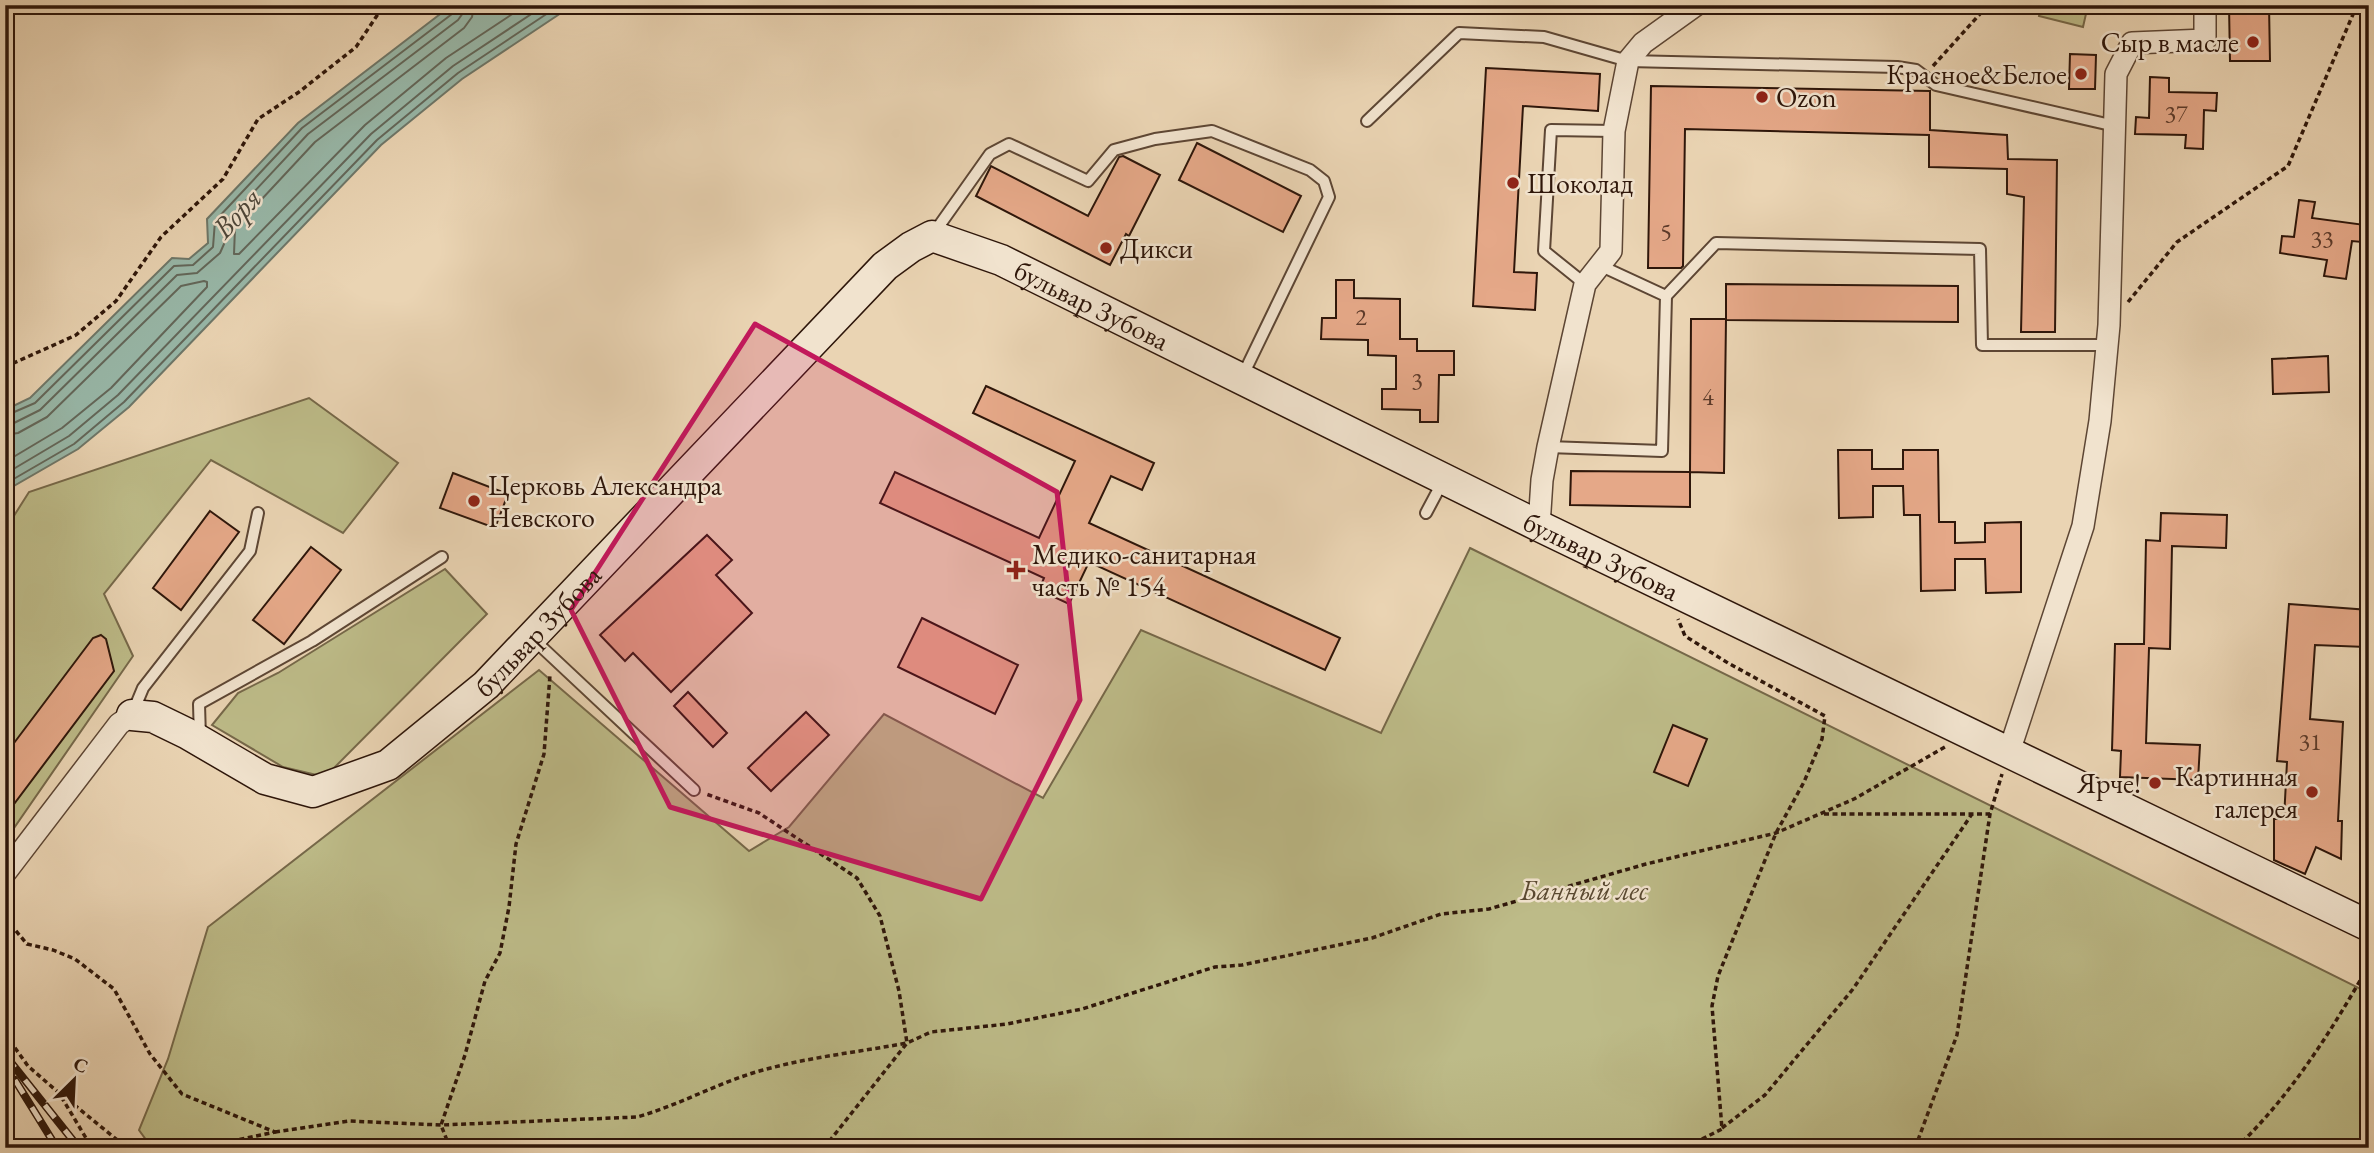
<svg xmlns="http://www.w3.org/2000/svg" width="2374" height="1153" font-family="'EB Garamond',serif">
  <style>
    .green { fill: #bdbb88; stroke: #766849; stroke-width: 2 }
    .water { fill: #98b8a9; stroke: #6e7769; stroke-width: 2 }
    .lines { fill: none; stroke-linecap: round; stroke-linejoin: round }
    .shore { stroke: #63675a; stroke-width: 2 }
    .building { fill: #e5a888; stroke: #2e160a; stroke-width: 2 }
    .lane-casing { stroke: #5d4634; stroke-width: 14 }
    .street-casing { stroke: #5d4634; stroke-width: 24 }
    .secondary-casing { stroke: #2e160a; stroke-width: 33 }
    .path { stroke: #2e160a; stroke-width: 3.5; stroke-dasharray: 5 3.5; stroke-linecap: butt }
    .lane { stroke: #f1e3ce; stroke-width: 10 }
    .street { stroke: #f1e3ce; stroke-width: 21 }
    .secondary { stroke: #f1e3ce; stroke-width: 30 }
    .rail-casing { stroke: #2e160a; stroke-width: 8 }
    .rail { stroke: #f1e3ce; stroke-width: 5; stroke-dasharray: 16; stroke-linecap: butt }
    .marked { fill: #c2185b; fill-opacity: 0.2; stroke: #c2185b; stroke-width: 5; stroke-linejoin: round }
    .poi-dot { fill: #8f2418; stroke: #f1e3ce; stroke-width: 2.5 }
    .labels { text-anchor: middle; stroke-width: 5; stroke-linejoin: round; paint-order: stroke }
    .number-label { font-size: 24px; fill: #5c3a2a }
    .poi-label { font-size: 28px; fill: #2e160a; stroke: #f1e3ce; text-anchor: start }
    .street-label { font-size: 28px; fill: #2e160a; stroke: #f1e3ce }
    .park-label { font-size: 28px; font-style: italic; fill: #594830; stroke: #f1e3ce }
    .water-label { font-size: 30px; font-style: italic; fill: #4e473a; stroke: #f1e3ce }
  </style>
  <rect width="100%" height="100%" fill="#ead4b3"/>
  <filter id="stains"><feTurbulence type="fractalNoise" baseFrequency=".00286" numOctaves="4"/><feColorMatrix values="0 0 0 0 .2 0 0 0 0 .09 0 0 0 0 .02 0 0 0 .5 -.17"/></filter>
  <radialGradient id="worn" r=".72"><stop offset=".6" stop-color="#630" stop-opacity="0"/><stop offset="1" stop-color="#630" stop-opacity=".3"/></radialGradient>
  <g class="green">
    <polygon points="2041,5 2088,5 2083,27 2039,16"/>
    <polygon points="309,398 398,463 343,533 211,460 104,594 133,656 5,841 5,530 29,492"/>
    <polygon points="1470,548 2369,993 2369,1148 152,1148 139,1130 168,1059 208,927 539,670 749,851 789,827 884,714 1043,798 1141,630 1381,733"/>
    <polygon points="445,569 487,614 325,777 283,767 212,725 238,693 278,673"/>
  </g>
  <polygon class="water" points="452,5 573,5 462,79 381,145 129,407 78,449 5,491 5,410 30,398 172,258 189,259 208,243 207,219 298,123"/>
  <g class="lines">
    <g class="shore">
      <polyline points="474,5 472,17 464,28 315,142 235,228 234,254 239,254 365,125 446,58 526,5"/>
      <polyline points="5,416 35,403 174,266 193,265 213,247 215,221 302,128 452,14 455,5"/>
      <polyline points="5,425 14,423 40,410 177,275 197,273 220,253 224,244 224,224 308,134 458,20 463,13 464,5"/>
      <polyline points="5,435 18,433 47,417 181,286 204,281 207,282 207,287 111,388 62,428 5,462"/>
      <polyline points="5,474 69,436 118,395 371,134 453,66 545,5"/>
      <polyline points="5,484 74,444 124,402 377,140 458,73 560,5"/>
    </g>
  </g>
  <g class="building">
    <polygon points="2229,5 2269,5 2270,61 2230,61"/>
    <polygon points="2070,54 2096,55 2095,89 2069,89"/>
    <polygon points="1486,68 1600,74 1598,111 1523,106 1514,272 1537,273 1535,310 1473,306"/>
    <polygon points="2150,77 2169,78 2169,92 2217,93 2216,111 2204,110 2203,149 2185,148 2186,135 2135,134 2136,117 2149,118"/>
    <polygon points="1651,86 1930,91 1930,130 2007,135 2008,159 2057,160 2055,332 2021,332 2024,197 2007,194 2007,169 1929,167 1929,135 1685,129 1683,266 1681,268 1648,268"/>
    <polygon points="1197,143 1301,196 1283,232 1179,180"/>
    <polygon points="1123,156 1160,175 1129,236 1126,234 1110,265 976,196 991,166 1088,216 1119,157"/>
    <polygon points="2299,200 2315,202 2312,218 2365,225 2362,242 2352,241 2346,279 2324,276 2327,260 2280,253 2282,236 2294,237"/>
    <polygon points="1336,280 1354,280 1354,298 1400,299 1400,339 1417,339 1417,351 1454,351 1454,375 1439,375 1438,422 1420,422 1420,410 1382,409 1382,389 1396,389 1396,356 1368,355 1368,340 1321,339 1322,318 1336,318"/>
    <polygon points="1726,284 1958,286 1958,322 1726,320"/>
    <polygon points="1691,319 1726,319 1724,473 1690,472 1690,507 1570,505 1571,471 1690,472"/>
    <polygon points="2328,356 2329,392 2273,394 2272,359"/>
    <polygon points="986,386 1154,463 1142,490 1111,476 1089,523 1340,638 1325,670 1089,562 1069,604 1039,590 1044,578 880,503 895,472 1039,538 1075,461 973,413"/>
    <polygon points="1838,450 1872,450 1872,469 1903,469 1903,450 1938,450 1939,522 1955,522 1955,543 1985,542 1985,523 2021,522 2021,592 1986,593 1985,559 1955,559 1955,590 1921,591 1920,515 1904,515 1903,486 1873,486 1873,517 1839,518"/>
    <polygon points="453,473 508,494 495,528 440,508"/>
    <polygon points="210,511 239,532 181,610 153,588"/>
    <polygon points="2161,513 2227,515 2226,548 2172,546 2170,649 2149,648 2146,743 2200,745 2198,780 2120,777 2121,751 2112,750 2115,644 2144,644 2146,540 2160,541"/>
    <polygon points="707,535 732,560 716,575 752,613 671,692 633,653 625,661 600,635"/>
    <polygon points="311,547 341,570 284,644 253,620"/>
    <polygon points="2289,604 2369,610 2366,647 2315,645 2310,719 2343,722 2338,821 2342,821 2341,859 2316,847 2305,874 2274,860 2274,819 2284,819 2287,762 2277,761"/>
    <polygon points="922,618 1018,665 995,714 898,667"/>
    <polygon points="101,635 106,639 114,671 5,816 5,755 93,638"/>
    <polygon points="688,692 727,733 713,747 674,706"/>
    <polygon points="806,712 829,735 771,791 748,768"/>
    <polygon points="1673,725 1707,739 1688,786 1654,772"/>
  </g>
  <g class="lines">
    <defs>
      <g id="lane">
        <polyline points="1367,121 1459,33 1544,37 1628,61 1897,67 1916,70 1936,85 2115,126"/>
        <polyline points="934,233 990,154 1009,144 1088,181 1114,150 1155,139 1212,131 1310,170 1324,181 1329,197 1242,377"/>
        <polyline points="1585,284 1544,251 1551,130 1614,131"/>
        <polyline points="1666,296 1716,243 1980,249 1982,345 2107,345"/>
        <polyline points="1548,447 1662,451 1666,296 1599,265"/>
        <polyline points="1426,513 1443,481"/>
        <polyline points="533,639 694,790"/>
        <polyline points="133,712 143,688 250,551 258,513"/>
        <polyline points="200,738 199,704 312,641 442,557"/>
      </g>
      <g id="street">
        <polyline points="1539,526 1542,480 1548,447 1585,284 1611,251 1614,131 1628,61 1643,43 1696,5"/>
        <polyline points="2009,752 2083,526 2100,421 2109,325 2116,74 2132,43 2205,40 2205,5"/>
        <polyline points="5,873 119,724 132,715"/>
      </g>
      <g id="secondary">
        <path id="s1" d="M132,715L153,717L188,734L265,779L313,792L388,765L486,685L885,266L911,247L932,236L1001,260L1539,526L2369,926"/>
      </g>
    </defs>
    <use href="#lane" class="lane-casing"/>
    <use href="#street" class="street-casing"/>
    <use href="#secondary" class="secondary-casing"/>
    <g class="path">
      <polyline points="1933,66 1988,5"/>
      <polyline points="2128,302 2177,242 2288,166 2357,5"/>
      <polyline points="5,367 76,335 116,301 161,237 223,179 258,119 299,92 356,47 384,5"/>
      <polyline points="1824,814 1990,814"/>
      <polyline points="5,918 27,944 53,950 75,959 114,989 150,1054 182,1094 275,1132 227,1142 217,1148"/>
      <polyline points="5,1034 28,1066 59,1093 92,1148"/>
      <polyline points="61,1094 127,1148"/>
      <polyline points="1722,1128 1765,1095 1853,989 1972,814"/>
      <path d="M275,1132L349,1121L441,1125L637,1117C680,1105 719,1082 763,1070C810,1057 859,1052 907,1043L899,991L880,916L857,878L759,813L706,794"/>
      <polyline points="450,1148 441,1125 465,1055 485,981 500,953 509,907 516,844 544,754 550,675"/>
      <polyline points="824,1148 907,1043 931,1032 1007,1024 1082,1009 1215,967 1242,965 1372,938 1441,914 1489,909 1646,864 1776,833 1854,799 1945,747"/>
      <polyline points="1661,1148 1690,1145 1722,1129 1712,1006 1718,976 1776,833 1804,782 1822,739 1825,716 1728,663 1685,636 1678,619"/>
      <polyline points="1915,1148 1957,1035 1990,814 2002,774"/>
      <path d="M2236,1148C2291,1096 2332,1030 2369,965"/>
    </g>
    <use href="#lane" class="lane"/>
    <use href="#street" class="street"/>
    <use href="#secondary" class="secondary"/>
    <defs>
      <g id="rail">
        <polyline points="5,1055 79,1148"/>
        <polyline points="15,1080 57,1148"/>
      </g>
    </defs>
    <use href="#rail" class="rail-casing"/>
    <use href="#rail" class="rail"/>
  </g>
  <path class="marked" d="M755,324L1057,492L1080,700L981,899L670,807L571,610Z"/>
  <g class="poi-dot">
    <circle cx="2253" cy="42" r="7"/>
    <circle cx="2081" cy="74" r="7"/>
    <circle cx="1762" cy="97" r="7"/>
    <circle cx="1513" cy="183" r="7"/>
    <circle cx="1106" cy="248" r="7"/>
    <circle cx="474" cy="501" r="7"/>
    <path d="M1012.5 559.5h7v7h7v7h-7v7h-7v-7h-7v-7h7z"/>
    <circle cx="2155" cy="783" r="7"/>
    <circle cx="2312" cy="792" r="7"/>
  </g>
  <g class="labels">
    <g class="number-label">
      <text x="2176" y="122">37</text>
      <text x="1666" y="240">5</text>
      <text x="2322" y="247">33</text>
      <text x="1361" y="325">2</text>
      <text x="1417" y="389">3</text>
      <text x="1708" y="405">4</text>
      <text x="2310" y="750">31</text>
    </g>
    <g class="poi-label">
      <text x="2239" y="52" text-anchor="end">Сыр в масле</text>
      <text x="2067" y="84" text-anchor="end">Красное&amp;Белое</text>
      <text x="1776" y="107">Ozon</text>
      <text x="1527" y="193">Шоколад</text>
      <text x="1120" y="258">Дикси</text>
      <text x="488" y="495">Церковь Александра<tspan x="488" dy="32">Невского</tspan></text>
      <text x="1032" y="564">Медико-санитарная<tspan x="1032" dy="32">часть № 154</tspan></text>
      <text x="2298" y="786" text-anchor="end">Картинная<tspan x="2298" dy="32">галерея</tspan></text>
      <text x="2141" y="793" text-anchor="end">Ярче!</text>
    </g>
    <g class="street-label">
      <text dy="10" stroke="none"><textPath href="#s1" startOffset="1214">бульвар Зубова</textPath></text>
      <text dy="10" stroke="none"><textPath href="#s1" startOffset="1782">бульвар Зубова</textPath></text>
      <text dy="10" stroke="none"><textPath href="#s1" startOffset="480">бульвар Зубова</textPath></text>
    </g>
    <g class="park-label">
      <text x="1584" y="900">Банный лес</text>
    </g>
    <g class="water-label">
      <text transform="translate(237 213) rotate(-47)" y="10">Воря</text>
    </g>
  </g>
  <rect width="2374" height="1153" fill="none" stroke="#ead4b3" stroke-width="28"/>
  <rect x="7" y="7" width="2360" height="1139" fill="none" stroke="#2e160a" stroke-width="3.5"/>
  <rect x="14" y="14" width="2346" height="1125" fill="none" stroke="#2e160a" stroke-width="2"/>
  <g transform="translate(74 1080) rotate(24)" stroke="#f1e3ce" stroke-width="5" paint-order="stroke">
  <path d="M0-5L12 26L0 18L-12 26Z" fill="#2e160a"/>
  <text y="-10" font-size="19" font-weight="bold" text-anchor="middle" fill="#2e160a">С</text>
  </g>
  <rect width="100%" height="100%" filter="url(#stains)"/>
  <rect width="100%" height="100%" fill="url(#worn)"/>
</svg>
